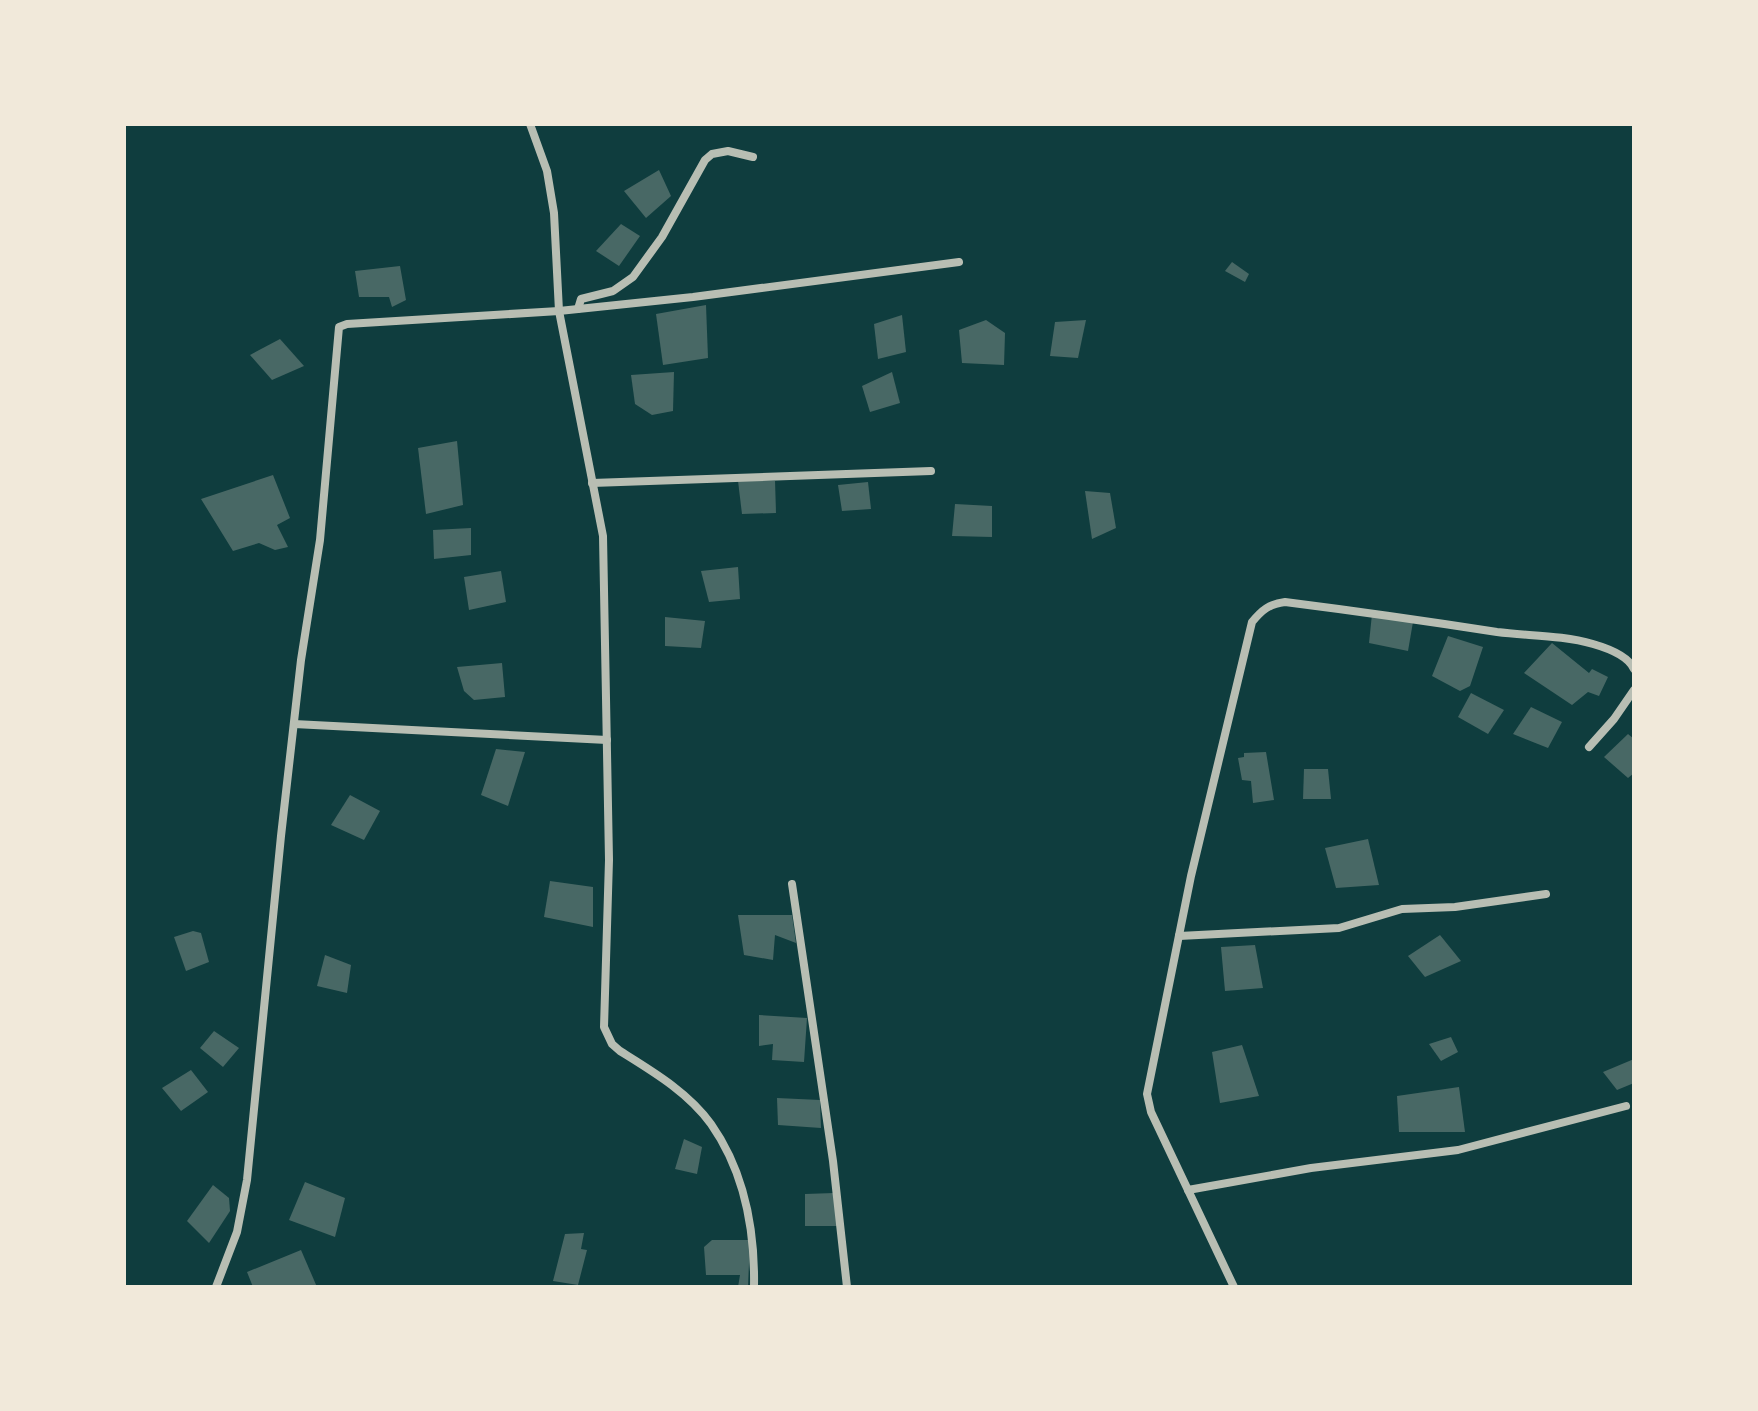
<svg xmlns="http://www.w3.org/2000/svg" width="1758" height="1411" font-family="'Varela Round',sans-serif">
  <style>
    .building { fill: #486865 }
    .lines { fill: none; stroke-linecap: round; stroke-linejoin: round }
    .minor { stroke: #b8beb3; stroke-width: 8 }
  </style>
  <rect width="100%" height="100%" fill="#0f3d3e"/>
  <g class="building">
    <polygon points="659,170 671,196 646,218 624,191"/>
    <polygon points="621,224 640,236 619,266 596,251"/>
    <polygon points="1232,262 1249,274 1245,282 1225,271"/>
    <polygon points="400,266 406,300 392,307 389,297 359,297 355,271"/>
    <polygon points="706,305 708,358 663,365 656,314"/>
    <polygon points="902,315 906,352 878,359 874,324"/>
    <polygon points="986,320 1005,333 1004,365 962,363 959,330"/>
    <polygon points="1086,320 1078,358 1050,356 1055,322"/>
    <polygon points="280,339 304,366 272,380 250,355"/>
    <polygon points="674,372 673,411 652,415 635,404 631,375"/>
    <polygon points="892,372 900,403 870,412 862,386"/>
    <polygon points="457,441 463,505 426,514 418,448"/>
    <polygon points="273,475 290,518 277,525 288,547 275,550 259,543 233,551 201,499"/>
    <polygon points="738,481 775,481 776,513 742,514"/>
    <polygon points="868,482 871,509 842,511 838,485"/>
    <polygon points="1085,491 1110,493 1116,528 1092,539"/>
    <polygon points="955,504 992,506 992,537 952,536"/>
    <polygon points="471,528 471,555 434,559 433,530"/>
    <polygon points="738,567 740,599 709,602 701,571"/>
    <polygon points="501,571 506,602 469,610 464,577"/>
    <polygon points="1372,614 1413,622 1408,651 1369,643"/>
    <polygon points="665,617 705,621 701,648 665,646"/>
    <polygon points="1448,636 1483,647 1470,686 1460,691 1432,676"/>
    <polygon points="1552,643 1589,673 1592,669 1608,677 1599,696 1588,692 1572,705 1524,673"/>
    <polygon points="502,663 505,697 474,700 464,691 457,667"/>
    <polygon points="1471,693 1504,710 1488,734 1458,717"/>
    <polygon points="1531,707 1562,722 1548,748 1513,734"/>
    <polygon points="1628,734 1634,739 1634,773 1628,778 1604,757"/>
    <polygon points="496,749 525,752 508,806 481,795"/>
    <polygon points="1266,752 1274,800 1253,803 1251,781 1242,780 1238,758 1244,757 1244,753"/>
    <polygon points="1304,769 1328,769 1331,799 1303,799"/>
    <polygon points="350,795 380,811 364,840 331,825"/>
    <polygon points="1368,839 1379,885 1336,888 1325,848"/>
    <polygon points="550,881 593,887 593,927 544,917"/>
    <polygon points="738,915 792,915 796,943 775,935 773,960 744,955"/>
    <polygon points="193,931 201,933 209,962 186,971 174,937"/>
    <polygon points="1440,935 1461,961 1425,977 1408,956"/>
    <polygon points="1255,945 1263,988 1225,991 1221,947"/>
    <polygon points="325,955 351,965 347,993 317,986"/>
    <polygon points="759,1015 807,1018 804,1062 772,1060 773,1044 759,1046"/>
    <polygon points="214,1031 239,1048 223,1067 200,1048"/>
    <polygon points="1451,1037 1458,1052 1441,1061 1429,1044"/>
    <polygon points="1242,1045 1259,1096 1220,1103 1212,1052"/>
    <polygon points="1634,1059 1634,1083 1617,1090 1603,1072"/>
    <polygon points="191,1070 208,1092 181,1111 162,1088"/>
    <polygon points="1459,1087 1465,1132 1399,1132 1397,1096"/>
    <polygon points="777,1098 820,1100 821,1128 778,1125"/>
    <polygon points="684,1139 702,1147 697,1174 675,1169"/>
    <polygon points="305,1182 345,1198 335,1237 289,1220"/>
    <polygon points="213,1185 229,1198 230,1211 209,1243 187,1221"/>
    <polygon points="834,1193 837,1226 805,1226 805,1194"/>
    <polygon points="584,1233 581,1249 587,1250 578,1285 553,1281 565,1234"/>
    <polygon points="712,1240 750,1240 748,1287 738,1287 740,1275 706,1275 704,1247"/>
    <polygon points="301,1250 317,1287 253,1287 247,1272"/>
  </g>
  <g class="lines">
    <g class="minor">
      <path d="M530,124L547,171L554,213L559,311L603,536L609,860L604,1027L612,1044L620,1051C652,1071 688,1092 711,1124C744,1171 755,1230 754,1287"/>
      <polyline points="578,309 581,299 613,291 633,277 662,237 705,160 712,154 728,151 753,157"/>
      <polyline points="592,483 931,471"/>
      <polyline points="294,724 607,740"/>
      <polyline points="1589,747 1614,719 1634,690"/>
      <polyline points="792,884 833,1161 847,1287"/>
      <polyline points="1179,936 1339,928 1402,909 1455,907 1546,894"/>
      <polyline points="1188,1190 1311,1168 1458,1150 1626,1106"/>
      <polyline points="216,1287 237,1232 247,1180 281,836 301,660 320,540 339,327 347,324 559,311 693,297 959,262"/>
      <path d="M1234,1287L1151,1112L1147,1094L1191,876L1252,622C1262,610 1269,604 1285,602C1356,611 1426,621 1497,632C1529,636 1562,635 1593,644C1607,648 1628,656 1634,669"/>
    </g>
  </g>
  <rect width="1758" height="1411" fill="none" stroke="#f1e9da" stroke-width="252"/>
</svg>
